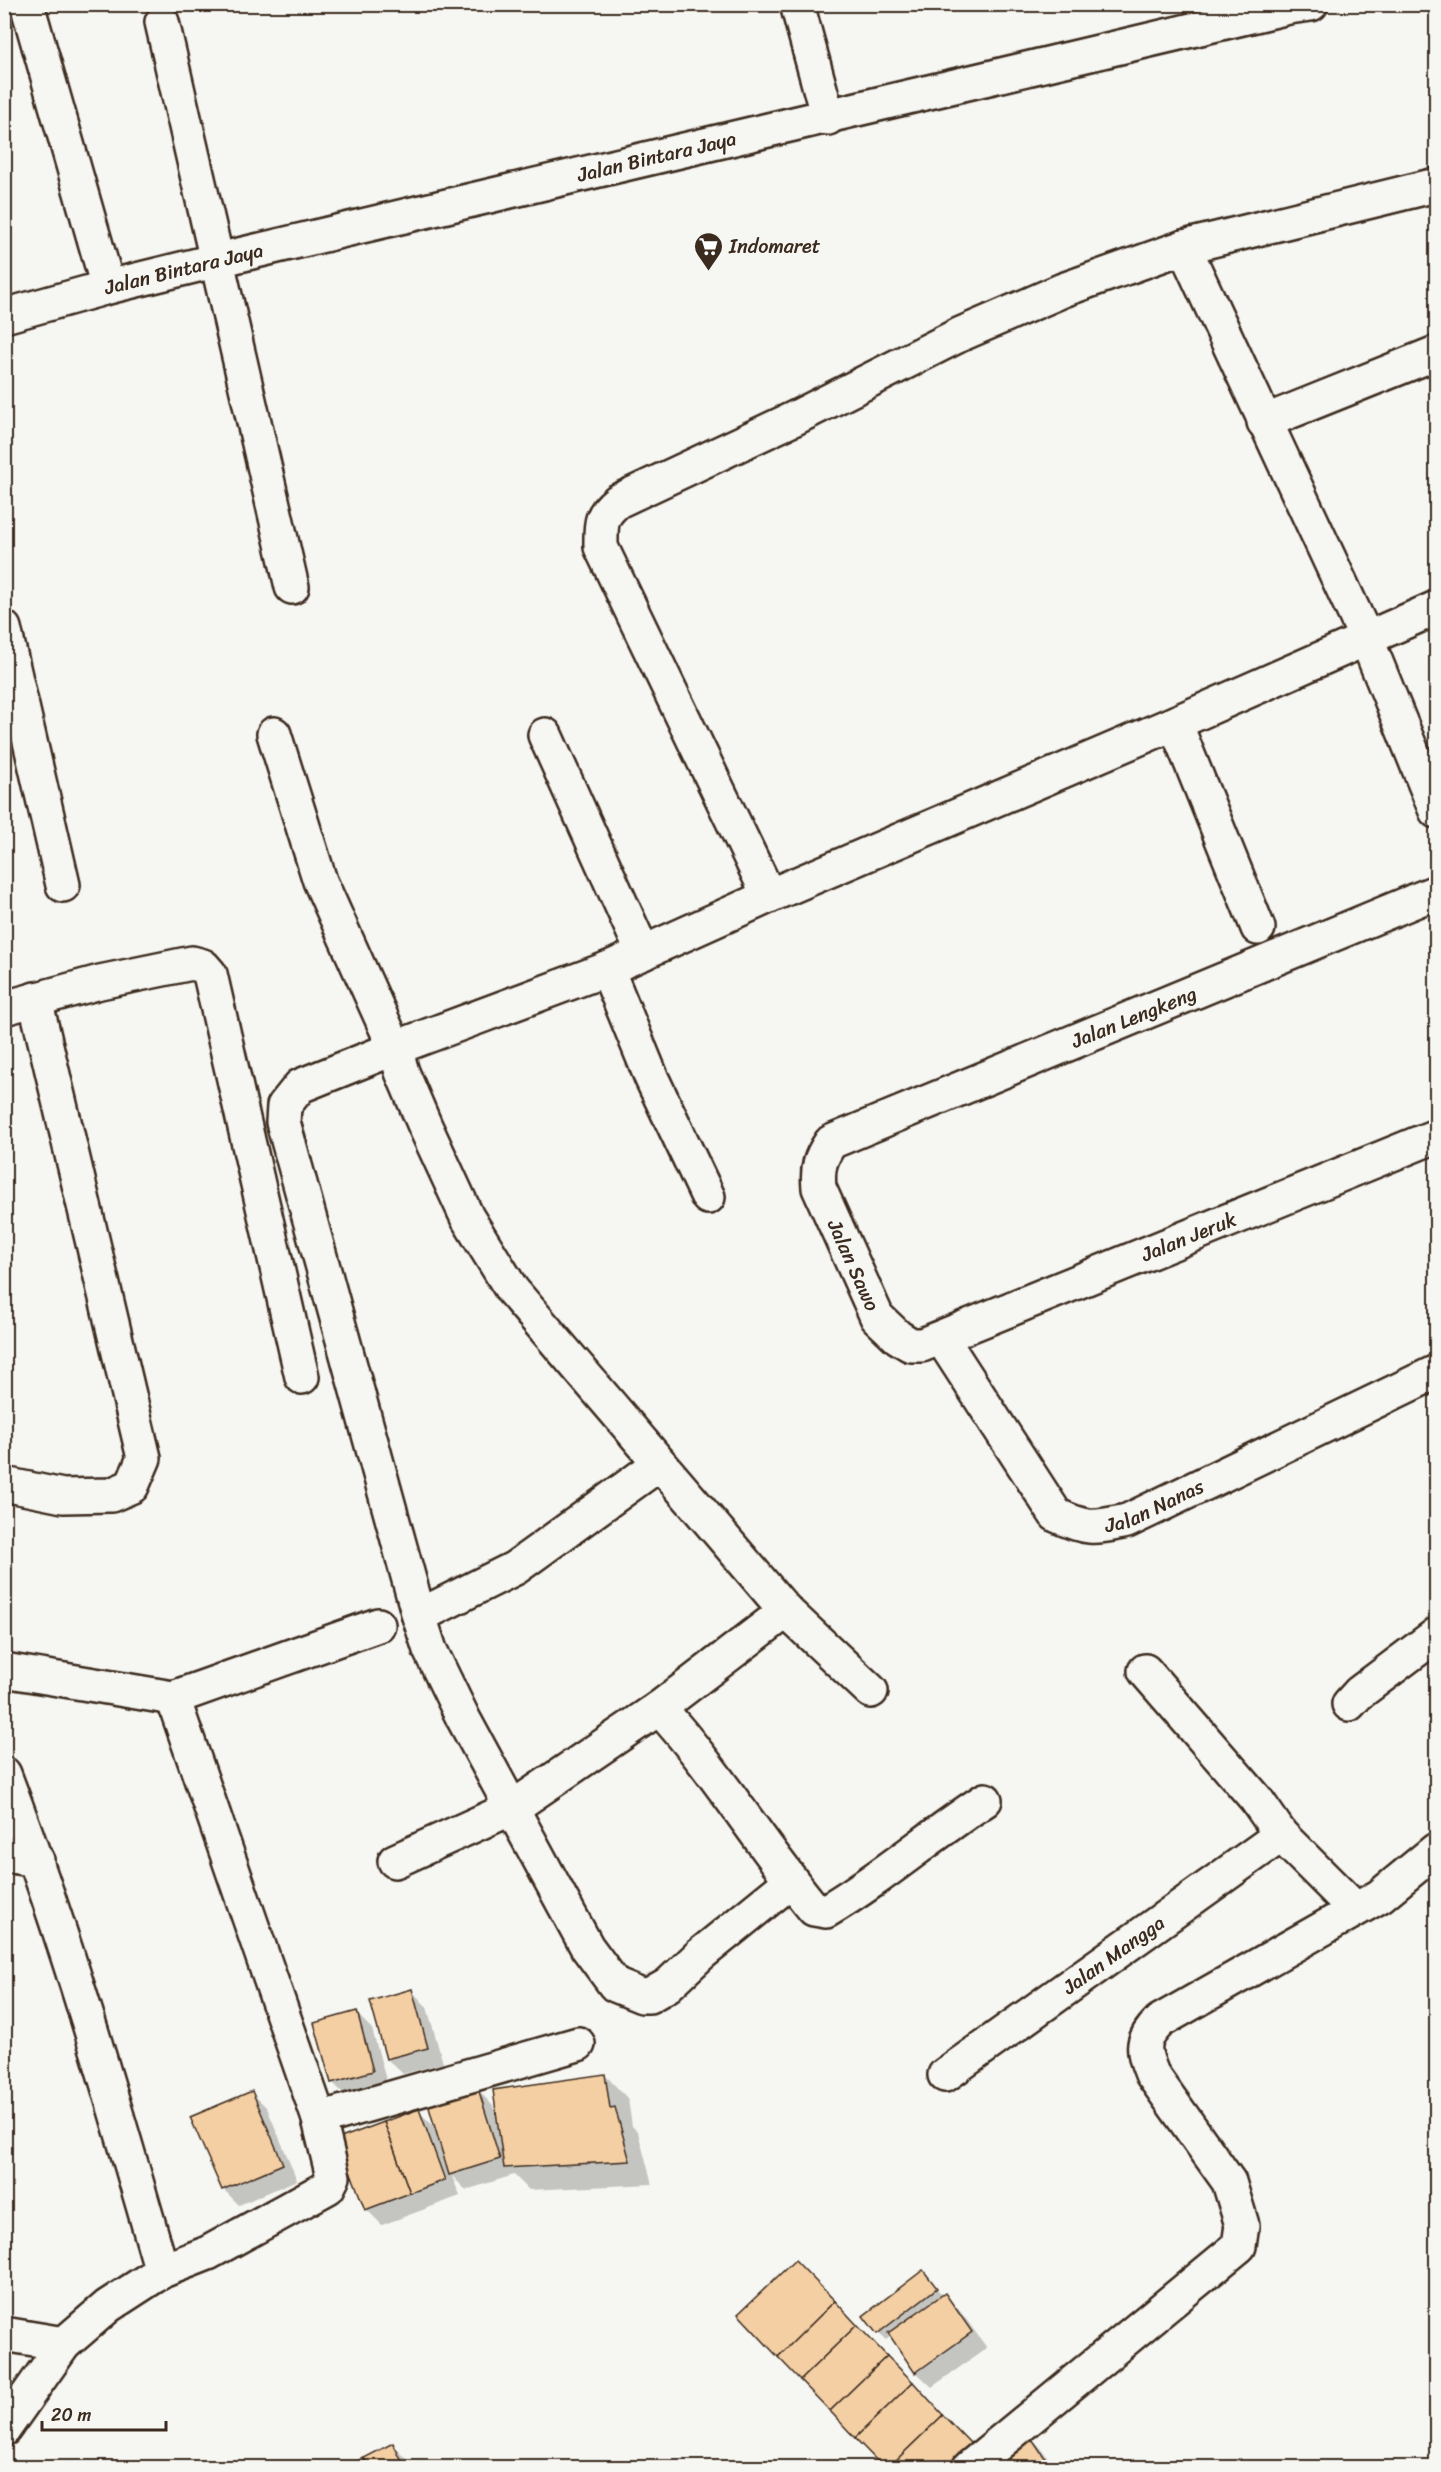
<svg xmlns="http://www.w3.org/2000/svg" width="1441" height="2472" font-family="Sriracha,sans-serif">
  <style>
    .shadow { fill: #0003 }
    .building { fill: #f4cfa4; stroke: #3b2a1e; stroke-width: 1.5 }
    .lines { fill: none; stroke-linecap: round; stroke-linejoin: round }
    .street-casing { stroke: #3b2a1e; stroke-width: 38 }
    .secondary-casing { stroke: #3b2a1e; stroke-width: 38 }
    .street { stroke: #f6f6f2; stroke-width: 33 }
    .secondary { stroke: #f6f6f2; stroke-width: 33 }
    .labels { text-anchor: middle; stroke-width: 4.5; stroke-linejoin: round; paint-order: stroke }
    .street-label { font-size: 20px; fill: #3b2a1e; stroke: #f6f6f2 }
    .poi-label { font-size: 20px; fill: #3b2a1e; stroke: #f6f6f2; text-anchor: start }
  </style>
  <rect width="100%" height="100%" fill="#f6f6f2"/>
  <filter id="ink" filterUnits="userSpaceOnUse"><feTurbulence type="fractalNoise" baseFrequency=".0167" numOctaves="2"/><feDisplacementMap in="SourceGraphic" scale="12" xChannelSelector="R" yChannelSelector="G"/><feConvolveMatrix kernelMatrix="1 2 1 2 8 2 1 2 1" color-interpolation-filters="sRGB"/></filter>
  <g filter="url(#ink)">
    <g class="shadow">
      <polygon points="412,1991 427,2007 443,2063 403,2074 387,2059"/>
      <polygon points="356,2013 372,2029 388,2087 348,2098 332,2082"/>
      <polygon points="605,2075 628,2099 632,2126 638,2132 652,2184 529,2190 514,2175 466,2190 452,2176 460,2196 382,2225 366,2209 418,2111 437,2129 478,2090 493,2106 496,2115"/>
      <polygon points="251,2092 267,2108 297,2180 239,2205 223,2189"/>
      <polygon points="930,2280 943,2296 944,2295 960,2311 987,2348 932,2387 916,2372 891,2336 886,2340 878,2333"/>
      <polygon points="1026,2432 1041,2448 1055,2468 885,2468 986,2460"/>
      <polygon points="393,2445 409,2461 412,2468 346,2468"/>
    </g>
    <g class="building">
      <polygon points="412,1989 428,2048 386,2059 370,2001"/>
      <polygon points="357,2011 373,2071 331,2083 314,2023"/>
      <polygon points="605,2074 610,2108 615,2107 630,2161 504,2168 493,2090"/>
      <polygon points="478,2088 500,2159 449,2175 428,2104"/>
      <polygon points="252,2091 283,2164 222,2190 190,2117"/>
      <polygon points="419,2109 445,2180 410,2193 384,2122"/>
      <polygon points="384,2122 410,2193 365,2210 338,2139"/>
      <polygon points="795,2260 835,2301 778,2357 738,2314"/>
      <polygon points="923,2270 937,2288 877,2334 863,2316"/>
      <polygon points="945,2293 972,2332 915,2373 888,2333"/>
      <polygon points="835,2301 857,2325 800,2380 778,2357"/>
      <polygon points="857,2325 887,2356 830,2411 800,2380"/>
      <polygon points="887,2356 913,2382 855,2438 830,2411"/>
      <polygon points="913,2382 943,2415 888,2468 884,2468 855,2438"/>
      <polygon points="943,2415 972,2445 949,2468 888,2468"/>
      <polygon points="1026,2430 1052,2468 973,2468"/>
      <polygon points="393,2443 405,2468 368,2468 364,2458"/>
      <polygon points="364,2458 368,2468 343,2468"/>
    </g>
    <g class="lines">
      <defs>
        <g id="street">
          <polyline points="27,4 108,287"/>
          <polyline points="797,4 828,118"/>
          <polyline points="162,22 292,587"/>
          <polyline points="1184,247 1367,640 1436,811"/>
          <polyline points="1264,422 1436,353"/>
          <polyline points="4,628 63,885"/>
          <polyline points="1175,723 1258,928"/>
          <polyline points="274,734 320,881 395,1048 402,1072 425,1126 467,1217 512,1290 786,1611 871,1691"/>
          <polyline points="545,735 643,953"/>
          <path id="s1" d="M1436,892L831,1142C820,1158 817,1168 819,1188L877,1317L898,1337L911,1345H922L1436,1136"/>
          <path d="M769,896L601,547C601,525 599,516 618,501L795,418L959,335L1063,290L1184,247L1436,185"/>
          <polyline points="607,969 652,1079 708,1197"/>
          <polyline points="4,1008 100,982 192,963 203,966 210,974 302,1377"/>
          <path id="s2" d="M942,1339L1056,1515C1088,1530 1093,1528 1127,1521L1436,1372"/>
          <polyline points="659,1464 515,1568 419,1616 430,1650 463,1718 587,1947 615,1985 642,1996 649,1996 668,1985 701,1954 791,1881"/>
          <polyline points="4,1484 63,1496 111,1495 132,1486 144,1458 35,999"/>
          <path d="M786,1611L659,1708C716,1770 760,1844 814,1909L826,1911C881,1879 931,1835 985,1800"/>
          <polyline points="419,1616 283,1122 284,1106 300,1086 395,1048 607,969 769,896 1175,723 1436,608"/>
          <polyline points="4,1670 173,1698 378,1625"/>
          <polyline points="1145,1671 1256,1799 1281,1835 1355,1909"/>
          <polyline points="1349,1704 1359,1693 1436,1635"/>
          <path d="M4,1774C66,1937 114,2104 162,2271"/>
          <polyline points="4,1855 37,1860"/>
          <polyline points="395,1861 512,1808 659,1708"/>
          <path id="s3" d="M945,2075L1281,1835"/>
          <polyline points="319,2119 578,2044"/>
          <polyline points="4,2334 64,2344"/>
          <polyline points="4,2429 64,2344 108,2306 162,2271 208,2253 328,2187 333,2177 319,2119 173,1698"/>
          <path d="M969,2468L1239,2246L1242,2225L1229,2182L1152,2074C1142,2049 1140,2041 1160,2021L1380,1896L1436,1850"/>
        </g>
        <g id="secondary">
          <path id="s4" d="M4,316L108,287L218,260L1289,7L1311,4"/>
        </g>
      </defs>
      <use href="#street" class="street-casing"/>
      <use href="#secondary" class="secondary-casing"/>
      <use href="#street" class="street"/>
      <use href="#secondary" class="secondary"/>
    </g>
  </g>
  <defs>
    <symbol id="supermarket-pin" viewBox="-11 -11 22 30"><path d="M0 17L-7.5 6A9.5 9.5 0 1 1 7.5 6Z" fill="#3b2a1e" stroke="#f6f6f2"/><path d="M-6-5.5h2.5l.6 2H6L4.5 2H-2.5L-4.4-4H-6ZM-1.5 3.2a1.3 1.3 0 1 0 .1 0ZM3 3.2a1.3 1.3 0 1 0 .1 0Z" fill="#fff"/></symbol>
  </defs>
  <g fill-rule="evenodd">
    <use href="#supermarket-pin" x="692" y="230" width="33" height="45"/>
  </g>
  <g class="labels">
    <g class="street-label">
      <text dy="7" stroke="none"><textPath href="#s4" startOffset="672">Jalan Bintara Jaya</textPath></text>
      <text dy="7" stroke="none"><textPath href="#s4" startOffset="186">Jalan Bintara Jaya</textPath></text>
      <text transform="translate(1134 1017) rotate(-22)" y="7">Jalan Lengkeng</text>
      <text dy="7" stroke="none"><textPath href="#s1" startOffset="1188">Jalan Jeruk</textPath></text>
      <text dy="7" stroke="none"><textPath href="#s1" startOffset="788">Jalan Sawo</textPath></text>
      <text dy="7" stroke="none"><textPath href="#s2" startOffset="314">Jalan Nanas</textPath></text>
      <text dy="7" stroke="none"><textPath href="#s3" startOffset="207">Jalan Mangga</textPath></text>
    </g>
    <g class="poi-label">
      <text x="729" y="253">Indomaret</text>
    </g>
  </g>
  <rect width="1441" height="2472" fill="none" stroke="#f6f6f2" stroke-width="24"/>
  <rect x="12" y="12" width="1417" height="2448" fill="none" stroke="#3b2a1e" stroke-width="2" filter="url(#ink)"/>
  <path d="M42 2421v9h124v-9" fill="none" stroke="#3b2a1e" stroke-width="3"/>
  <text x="51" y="2421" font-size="18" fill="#3b2a1e" stroke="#f6f6f2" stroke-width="4.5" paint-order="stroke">20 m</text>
</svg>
